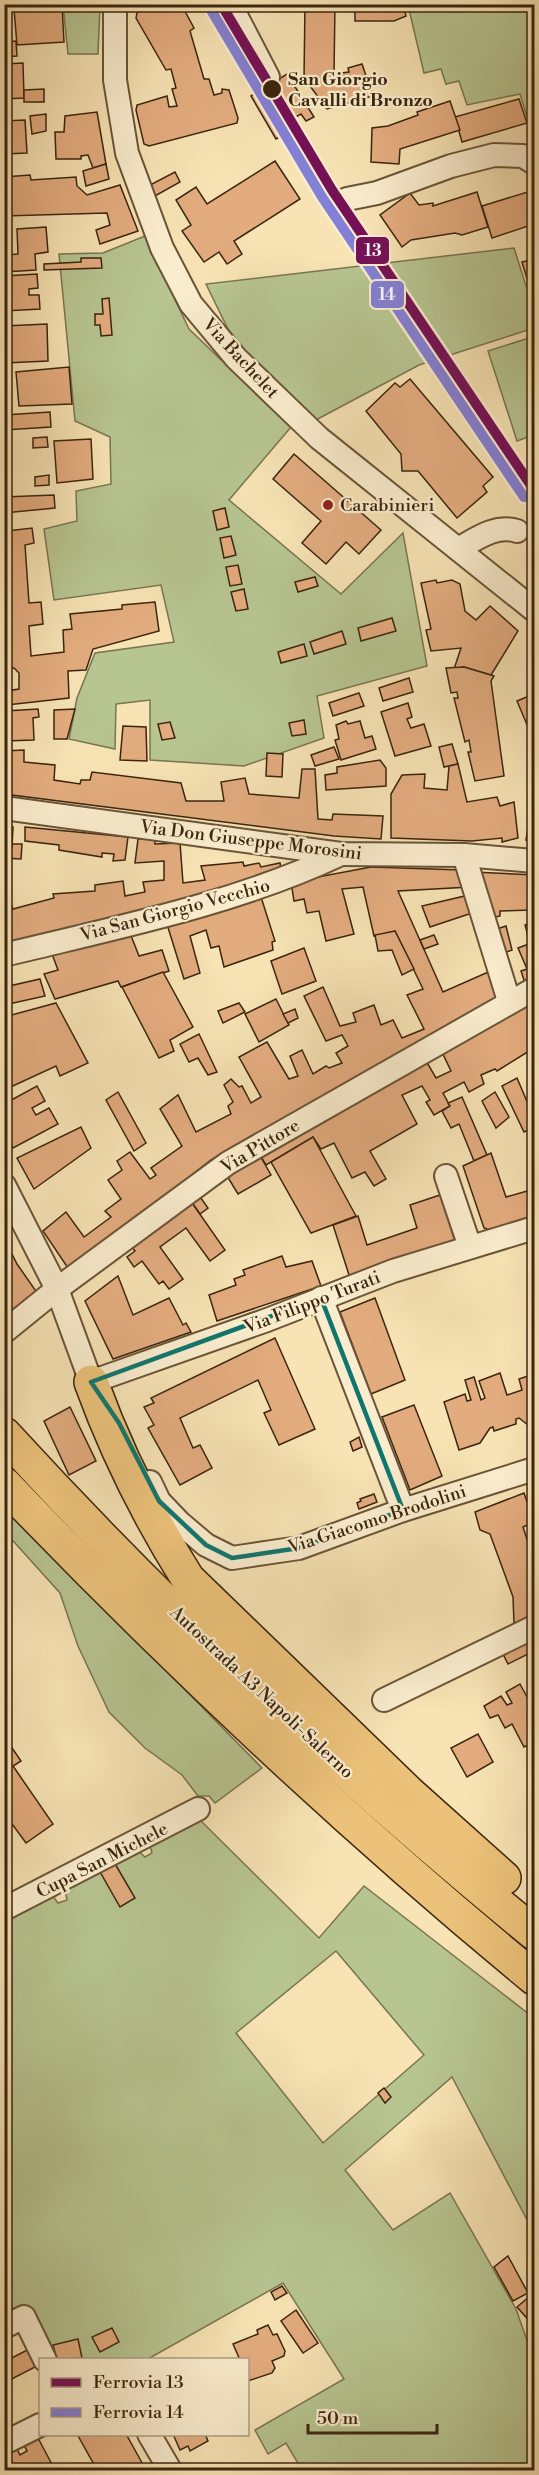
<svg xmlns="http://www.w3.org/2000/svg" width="539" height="2475" font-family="'Libre Bodoni',serif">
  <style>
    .green { fill: #b7c591; stroke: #797550; stroke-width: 1.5; fill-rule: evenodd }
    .building { fill: #e3ac7f; stroke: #3b250f; stroke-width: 1.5 }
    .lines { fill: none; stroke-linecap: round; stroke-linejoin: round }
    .minor-casing { stroke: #6a5438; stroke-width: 26 }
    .highway-casing { stroke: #3b250f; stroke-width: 36 }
    .minor { stroke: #faedce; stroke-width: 22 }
    .highway { stroke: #ecc27a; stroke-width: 33 }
    .rail-1-casing { stroke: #faedce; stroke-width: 15 }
    .rail-2-casing { stroke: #faedce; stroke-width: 15 }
    .rail-1 { stroke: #751056; stroke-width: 10 }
    .rail-2 { stroke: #8480d7; stroke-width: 10 }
    .marked { fill: none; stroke: #0f766e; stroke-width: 4.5; stroke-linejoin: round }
    .stop-dot { fill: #3b250f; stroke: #faedce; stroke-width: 2 }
    .poi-dot { fill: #8f2418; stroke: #faedce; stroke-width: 2 }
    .labels { text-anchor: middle; stroke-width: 4.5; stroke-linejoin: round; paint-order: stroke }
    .stop-label { font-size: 18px; font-weight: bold; fill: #3b250f; stroke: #faedce; text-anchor: start }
    .street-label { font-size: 18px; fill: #3b250f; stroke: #faedce }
    .poi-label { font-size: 18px; fill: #3b250f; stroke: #faedce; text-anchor: start }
    .line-badge { stroke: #faedce; stroke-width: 2 }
    .badge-label { font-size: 16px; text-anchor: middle; font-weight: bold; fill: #fff }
  </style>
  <rect width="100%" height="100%" fill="#f7e3b4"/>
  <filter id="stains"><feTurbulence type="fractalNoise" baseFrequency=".00333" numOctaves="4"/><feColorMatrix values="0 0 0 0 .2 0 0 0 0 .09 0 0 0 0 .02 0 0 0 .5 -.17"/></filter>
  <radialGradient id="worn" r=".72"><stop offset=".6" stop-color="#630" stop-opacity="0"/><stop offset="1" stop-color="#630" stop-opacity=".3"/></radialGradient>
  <g class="green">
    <polygon points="63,5 100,5 98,54 68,54"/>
    <polygon points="408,5 534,5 534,140 520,94 467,105 459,81 446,84 441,69 424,73"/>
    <polygon points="145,236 189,329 291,427 229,500 341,594 403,533 427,666 317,696 324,738 244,766 150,760 150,700 116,704 115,749 69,739 77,698 95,653 174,642 161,585 54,600 44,529 77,521 76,491 111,484 110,437 75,421 59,254 103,253"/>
    <polygon points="514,248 534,311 534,328 419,365 314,421 253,362 228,329 206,284"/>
    <polygon points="532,337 534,345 534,435 517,441 488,351"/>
    <polygon points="4,1505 262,1768 215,1803 209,1796 198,1796 182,1775 145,1748 109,1712 78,1646 60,1593 5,1532"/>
    <path d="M197,1817L319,1938L364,1886L534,2018V2233L452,2077L345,2170L393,2230L450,2193L516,2309L529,2346L534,2343V2470H302L286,2443L268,2454L255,2430L344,2379L283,2283L148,2359H51L5,2318V1915L50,1892L58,1903L67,1900L64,1884L134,1847L145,1857L152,1853L149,1842ZM336,1951L424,2055L323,2143L236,2033Z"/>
  </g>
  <g class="building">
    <polygon points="163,4 181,4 194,28 190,31 204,79 209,79 214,95 222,93 222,89 229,90 238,118 237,123 149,146 144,144 136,110 137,105 167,96 169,107 177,106 172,89 176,88 171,69 166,70 136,18 137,13 147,6 151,10"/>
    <polygon points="305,4 335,4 334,74 349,72 348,68 362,64 373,96 327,109 304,78"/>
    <polygon points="355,4 403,4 406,16 394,21 355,21"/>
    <polygon points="62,6 64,42 17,45 14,9"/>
    <polygon points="16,41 17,56 4,57 4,42"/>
    <polygon points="23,63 24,98 4,99 4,64"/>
    <polygon points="287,74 314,117 306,121 301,114 280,126 284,135 276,139 251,96"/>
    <polygon points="44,89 44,102 24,102 24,90"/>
    <polygon points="519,99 527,123 462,142 455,117"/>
    <polygon points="450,101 460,130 400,149 399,164 371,162 372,128 388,126 418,115 417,112"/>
    <polygon points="97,112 106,164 93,168 88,155 81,156 81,159 56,159 55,132 64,132 65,116"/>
    <polygon points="46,114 46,131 32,134 30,116"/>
    <polygon points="25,120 27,153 4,154 4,121"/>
    <polygon points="275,161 300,199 234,241 242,254 227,264 219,252 204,262 182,231 191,225 176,200 196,187 207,204"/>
    <polygon points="106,164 109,179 86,186 83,171"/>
    <polygon points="175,172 180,182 155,196 150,185"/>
    <polygon points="30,175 31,180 76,177 77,186 87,195 120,185 138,231 100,244 96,230 110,225 107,213 4,216 4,177"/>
    <polygon points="534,190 534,224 492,238 482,206"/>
    <polygon points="477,192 488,227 462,235 455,233 411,240 402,247 380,215 410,193 419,205 433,203 433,206"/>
    <polygon points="46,227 48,252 35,254 36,270 4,272 4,255 18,254 17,229"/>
    <polygon points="81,258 101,258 102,268 44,270 44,264 81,262"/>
    <polygon points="534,259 534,302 522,262"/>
    <polygon points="37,274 38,288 29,289 29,295 39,295 40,309 4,311 4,276"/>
    <polygon points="109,298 112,335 101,336 100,325 95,325 95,314 103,314 102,299"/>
    <polygon points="47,324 48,361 4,363 4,326"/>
    <polygon points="69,367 72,404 19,406 16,372"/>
    <polygon points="410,379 493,477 483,486 487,492 457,518 418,471 402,471 401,454 366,411 395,383 400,387"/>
    <polygon points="50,412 51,427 4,430 4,415"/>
    <polygon points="47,437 48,447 33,448 33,438"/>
    <polygon points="91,439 93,479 57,483 54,441"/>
    <polygon points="294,454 381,530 359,554 346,542 326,564 302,543 321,521 273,479"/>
    <polygon points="49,475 49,485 35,486 35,477"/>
    <polygon points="54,495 55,508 4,513 4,497"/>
    <polygon points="225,508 229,527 217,530 213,511"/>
    <polygon points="32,528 34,543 25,545 29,603 41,602 43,624 29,626 31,656 64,652 63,630 72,629 70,614 122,609 122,605 155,602 159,631 93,649 86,670 68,671 69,698 7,705 6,691 19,689 19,673 14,668 4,669 4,534 7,531"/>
    <polygon points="231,536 236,555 224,558 220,538"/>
    <polygon points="238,565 242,584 230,586 226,567"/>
    <polygon points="315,577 318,586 298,592 295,582"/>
    <polygon points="436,580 437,583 452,580 460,584 465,611 476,620 490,606 518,631 491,675 464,667 454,669 461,648 431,651 426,630 431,629 421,583"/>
    <polygon points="244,589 248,609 236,611 231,592"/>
    <polygon points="392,618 396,631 361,641 358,628"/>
    <polygon points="342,631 346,644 314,654 310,642"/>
    <polygon points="304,644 307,656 281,663 278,652"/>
    <polygon points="464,667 494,676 491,681 504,776 475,781 468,752 471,752 469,740 465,742 454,698 458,698 457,692 451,693 446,668"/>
    <polygon points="409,678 413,692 383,701 379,688"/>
    <polygon points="359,693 364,706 333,716 329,703"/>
    <polygon points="529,696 532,703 534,702 533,739 517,701"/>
    <polygon points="408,703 412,717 407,719 411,728 424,724 431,746 395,756 381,712"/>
    <polygon points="38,709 39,717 33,718 34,740 4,741 5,711"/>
    <polygon points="75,709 67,739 54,739 54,710"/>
    <polygon points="304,720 306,734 292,736 289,723"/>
    <polygon points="346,721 348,724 360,721 365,738 372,736 376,749 341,760 335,740 339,739 336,725"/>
    <polygon points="170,722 175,738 162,740 158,724"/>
    <polygon points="123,726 146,727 147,761 120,760"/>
    <polygon points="452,744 458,764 444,767 439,747"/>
    <polygon points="334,747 339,759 315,766 311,755"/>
    <polygon points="24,750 24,762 55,765 54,780 80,784 81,780 90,780 92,772 181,783 186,801 224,801 221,782 245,778 249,794 299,798 302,769 315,769 318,819 332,820 333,814 383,816 381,839 334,836 4,794 4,751"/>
    <polygon points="267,753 283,754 282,777 266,776"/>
    <polygon points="380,760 386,768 386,786 326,790 325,775 337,773 337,767"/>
    <polygon points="458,764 467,802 497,797 500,806 514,802 518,838 502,842 502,838 472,841 391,838 391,794 402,775 425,774 424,788 447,790 449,766"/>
    <polygon points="534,806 534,841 526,840 531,809 534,809"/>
    <polygon points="4,827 13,827 12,847 4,846"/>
    <polygon points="25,827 128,837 125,860 113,861 114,854 102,853 102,857 59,850 59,845 25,841"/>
    <polygon points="138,839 155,839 155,844 180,843 183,883 205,880 201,866 243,862 244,866 259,863 261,867 280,863 282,874 4,946 4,905 11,903 13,909 54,898 53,894 95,891 95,885 123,881 125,896 145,892 143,882 164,880 164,861 135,863"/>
    <polygon points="12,844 22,844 21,859 4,858 4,846 12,847"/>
    <polygon points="371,867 463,870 470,887 398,891 443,992 495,969 504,995 211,1160 70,1271 43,1231 66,1212 84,1237 111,1217 105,1211 121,1199 108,1180 122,1170 117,1161 130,1152 150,1179 156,1175 151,1168 182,1146 160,1109 178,1095 196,1132 231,1114 228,1106 233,1102 224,1085 231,1079 239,1087 242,1086 251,1103 261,1097 239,1057 267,1042 289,1079 298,1076 290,1056 302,1050 313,1074 326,1066 329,1068 342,1063 336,1053 348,1046 342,1035 326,1041 304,996 323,987 340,1026 356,1022 353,1013 374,1005 381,1025 393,1020 402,1038 424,1029 407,995 423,989 395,931 374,936 363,887 342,889 354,934 326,941 319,911 307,913 304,899 294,901 291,882"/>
    <polygon points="473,872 534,875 534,918 532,919 532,910 500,911 500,916 487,919"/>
    <polygon points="469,895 475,912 430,927 422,906"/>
    <polygon points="261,897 275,941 272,942 273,950 224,967 219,946 211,948 206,930 190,936 200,973 184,979 166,921"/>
    <polygon points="534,922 534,942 530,943 525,925"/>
    <polygon points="506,926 512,950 499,955 491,931"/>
    <polygon points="395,931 414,969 402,975 392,950 378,951 375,935"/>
    <polygon points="130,933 139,956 162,950 169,971 121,987 118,981 55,999 44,974 58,970 52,954"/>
    <polygon points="434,935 438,944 424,949 420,940"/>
    <polygon points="534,942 534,979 525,983 521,971 527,969 518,948"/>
    <polygon points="304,948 316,981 282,994 271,961"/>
    <polygon points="4,969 9,986 40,979 45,996 4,1005"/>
    <polygon points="163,972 193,1027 170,1040 174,1051 159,1058 122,987"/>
    <polygon points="276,999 289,1025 259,1042 245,1014"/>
    <polygon points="534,1001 534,1048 497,1071 495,1069 481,1075 484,1084 469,1092 464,1082 443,1093 450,1106 434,1115 426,1102 430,1100 422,1086 402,1095 417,1124 370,1151 386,1179 374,1186 365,1172 352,1178 334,1143 321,1149 313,1137 266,1165 258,1152 425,1059 436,1078 451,1071 441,1050"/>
    <polygon points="56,1003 88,1063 60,1076 56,1066 4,1090 4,1017"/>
    <polygon points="239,1003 245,1012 223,1023 218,1011"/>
    <polygon points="295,1009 298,1018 288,1023 283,1014"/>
    <polygon points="199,1034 217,1072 208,1075 198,1058 189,1062 180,1044"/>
    <polygon points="517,1078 534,1118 534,1127 524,1132 502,1086"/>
    <polygon points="37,1086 45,1101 32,1108 36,1115 49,1108 58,1124 13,1148 4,1132 4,1104"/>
    <polygon points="118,1092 146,1143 134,1151 106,1100"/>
    <polygon points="495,1092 509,1117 496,1128 482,1101"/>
    <polygon points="462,1097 487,1155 474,1161 459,1124 451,1128 442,1111 450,1106 448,1103"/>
    <polygon points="81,1127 91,1148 34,1189 17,1158"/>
    <polygon points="313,1137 356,1216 311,1233 271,1162"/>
    <polygon points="258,1152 271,1175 238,1194 224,1171"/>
    <polygon points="491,1153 506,1197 534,1189 534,1217 493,1231 484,1228 463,1166"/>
    <polygon points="198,1194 208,1208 200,1214 190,1200"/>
    <polygon points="440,1195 456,1244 350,1278 333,1225 358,1216 367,1245 417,1228 410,1205"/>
    <polygon points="190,1200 225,1250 210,1261 186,1228 160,1247 183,1279 169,1289 163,1281 159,1284 142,1261 134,1267 127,1257 135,1251 129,1244"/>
    <polygon points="4,1238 17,1264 38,1294 4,1320"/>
    <polygon points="282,1256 286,1267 312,1261 321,1286 217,1321 209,1295 236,1285 234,1279 245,1275 243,1270"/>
    <polygon points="118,1276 133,1315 169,1298 183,1325 186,1323 191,1332 113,1359 85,1301"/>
    <polygon points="375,1298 405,1380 371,1394 340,1312"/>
    <polygon points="275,1338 315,1429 279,1445 264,1413 271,1410 258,1380 180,1418 193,1448 200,1445 212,1468 180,1485 148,1428 154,1425 144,1407 154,1403 151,1398"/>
    <polygon points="500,1373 507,1395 522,1390 519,1379 534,1374 534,1428 533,1424 528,1425 519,1418 516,1419 516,1424 494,1431 493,1427 490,1428 480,1443 459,1450 444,1402 465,1394 467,1401 471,1400 465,1380 474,1377 481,1400 485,1398 479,1381"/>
    <polygon points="414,1405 442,1476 410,1490 382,1417"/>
    <polygon points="70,1407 96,1461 69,1475 44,1421"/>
    <polygon points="359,1437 362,1447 353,1451 350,1442"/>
    <polygon points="524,1493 534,1522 523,1527 534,1561 534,1615 514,1624 513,1597 490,1534 480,1530 475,1512"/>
    <polygon points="374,1494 377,1502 359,1509 357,1503 361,1501 360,1499"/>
    <polygon points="534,1633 534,1651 508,1664 501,1650"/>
    <polygon points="520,1684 534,1710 527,1715 534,1730 534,1742 524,1747 512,1724 505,1728 498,1715 490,1718 484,1706 501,1696 507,1705 512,1703 506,1692"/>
    <polygon points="478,1734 493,1762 467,1777 451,1748"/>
    <polygon points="10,1745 21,1761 13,1766 53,1824 26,1843 4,1813 4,1749"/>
    <polygon points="114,1862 135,1898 120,1907 99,1870"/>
    <polygon points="384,2088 391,2097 385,2103 378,2093"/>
    <polygon points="508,2256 528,2293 513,2301 494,2267"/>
    <polygon points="282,2286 287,2293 275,2300 271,2292"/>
    <polygon points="530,2296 534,2300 533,2325 517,2307"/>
    <polygon points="296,2310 318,2343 303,2353 281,2321"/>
    <polygon points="268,2325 273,2335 277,2334 285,2351 284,2356 272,2361 275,2368 272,2373 248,2381 248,2360 240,2360 233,2344 258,2334 257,2330"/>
    <polygon points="112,2328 119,2342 100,2352 92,2337"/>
    <polygon points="78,2339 82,2358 57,2360 53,2345"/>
    <polygon points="29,2349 37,2366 4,2383 4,2362"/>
    <polygon points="77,2434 126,2434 146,2470 107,2470 104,2465 96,2468"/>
    <polygon points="173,2434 205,2434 208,2441 190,2451 188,2446 180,2450"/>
    <polygon points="38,2438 55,2470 12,2470 4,2455 17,2449 20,2455 27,2451 24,2445"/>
  </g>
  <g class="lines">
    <defs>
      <g id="minor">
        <polyline points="115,4 115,80 127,153 162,248 191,304 236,358 319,438 534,610"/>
        <polyline points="230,4 268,77"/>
        <polyline points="347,199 377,193 451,166 494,155 523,156 534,163"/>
        <path d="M458,549C476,539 496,524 517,531"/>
        <polyline points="4,808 341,854 464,855 534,861"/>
        <polyline points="464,855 509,1001"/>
        <path d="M4,955C118,927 235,904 341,854"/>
        <polyline points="446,1176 470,1247"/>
        <polyline points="4,1185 57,1289 91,1382 99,1394"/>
        <polyline points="321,1298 403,1510"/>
        <polyline points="4,1332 57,1289 228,1163 534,989"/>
        <polyline points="91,1382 267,1320 393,1271 534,1228"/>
        <polyline points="150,1482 159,1501 180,1523 206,1545 232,1558 299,1548 403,1510 534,1469"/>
        <polyline points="384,1700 534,1627"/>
        <polyline points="4,1909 198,1809"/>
        <polyline points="4,2327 24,2317 45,2360"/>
        <polyline points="149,2434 170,2470"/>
        <polyline points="4,2443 40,2425"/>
      </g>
      <g id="highway">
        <path d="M91,1382C116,1451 149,1517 188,1579L409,1793L504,1878"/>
        <path d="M4,1434C168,1613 347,1780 534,1933"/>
        <path d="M4,1484C172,1659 347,1824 534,1978"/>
      </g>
    </defs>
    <use href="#minor" class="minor-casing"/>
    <use href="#highway" class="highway-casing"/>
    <use href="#minor" class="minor"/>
    <use href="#highway" class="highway"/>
    <defs>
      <polyline id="rail-1" points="221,4 332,190 534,490"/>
      <polyline id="rail-2" points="211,10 322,197 524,497"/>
    </defs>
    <use href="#rail-1" class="rail-1-casing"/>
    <use href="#rail-2" class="rail-2-casing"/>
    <use href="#rail-1" class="rail-1"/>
    <use href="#rail-2" class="rail-2"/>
  </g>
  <path class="marked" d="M321,1298L403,1510L299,1548L232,1558L206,1545L159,1501L119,1423L91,1382Z"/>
  <circle class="stop-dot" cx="272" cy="89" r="10"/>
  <circle class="poi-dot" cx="328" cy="505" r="6"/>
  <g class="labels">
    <g class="stop-label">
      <text x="288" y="85">San Giorgio<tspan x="288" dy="21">Cavalli di Bronzo</tspan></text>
    </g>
    <g class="street-label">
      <text transform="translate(241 358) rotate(47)" y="6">Via Bachelet</text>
      <text transform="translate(251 840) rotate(7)" y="6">Via Don Giuseppe Morosini</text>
      <text transform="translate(175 910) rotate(-15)" y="6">Via San Giorgio Vecchio</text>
      <text transform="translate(260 1146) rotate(-31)" y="6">Via Pittore</text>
      <text transform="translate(312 1302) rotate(-21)" y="6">Via Filippo Turati</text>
      <text transform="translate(377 1519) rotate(-18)" y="6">Via Giacomo Brodolini</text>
      <text transform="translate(262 1692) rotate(43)" y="6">Autostrada A3 Napoli-Salerno</text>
      <text transform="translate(102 1860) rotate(-27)" y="6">Cupa San Michele</text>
    </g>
    <g class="poi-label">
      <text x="340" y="511">Carabinieri</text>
    </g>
  </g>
  <g class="line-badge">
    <rect x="355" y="236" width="35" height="29" rx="6" fill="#751056"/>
    <rect x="370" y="280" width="35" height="29" rx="6" fill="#8480d7"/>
  </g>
  <g class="badge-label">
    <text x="373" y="256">13</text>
    <text x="387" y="300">14</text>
  </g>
  <rect width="539" height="2475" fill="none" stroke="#f7e3b4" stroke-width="24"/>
  <rect x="6" y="6" width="527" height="2463" fill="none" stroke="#3b250f" stroke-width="3"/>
  <rect x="12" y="12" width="515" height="2451" fill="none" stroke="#3b250f" stroke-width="1.5"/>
  <rect x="39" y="2358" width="210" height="78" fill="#faedce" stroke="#ae9d82" stroke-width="1.5"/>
  <rect x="51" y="2378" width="30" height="9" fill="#751056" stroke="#ae9d82" stroke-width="1.5"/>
  <text x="93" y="2388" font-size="18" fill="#3b250f">Ferrovia 13</text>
  <rect x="51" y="2408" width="30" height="9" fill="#8480d7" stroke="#ae9d82" stroke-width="1.5"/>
  <text x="93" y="2418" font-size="18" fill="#3b250f">Ferrovia 14</text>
  <path d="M308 2424v9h129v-9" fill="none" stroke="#3b250f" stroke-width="3"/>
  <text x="317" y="2424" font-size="18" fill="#3b250f" stroke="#faedce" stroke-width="4.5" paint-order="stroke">50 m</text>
  <rect width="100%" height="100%" filter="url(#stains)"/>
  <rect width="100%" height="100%" fill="url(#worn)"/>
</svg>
